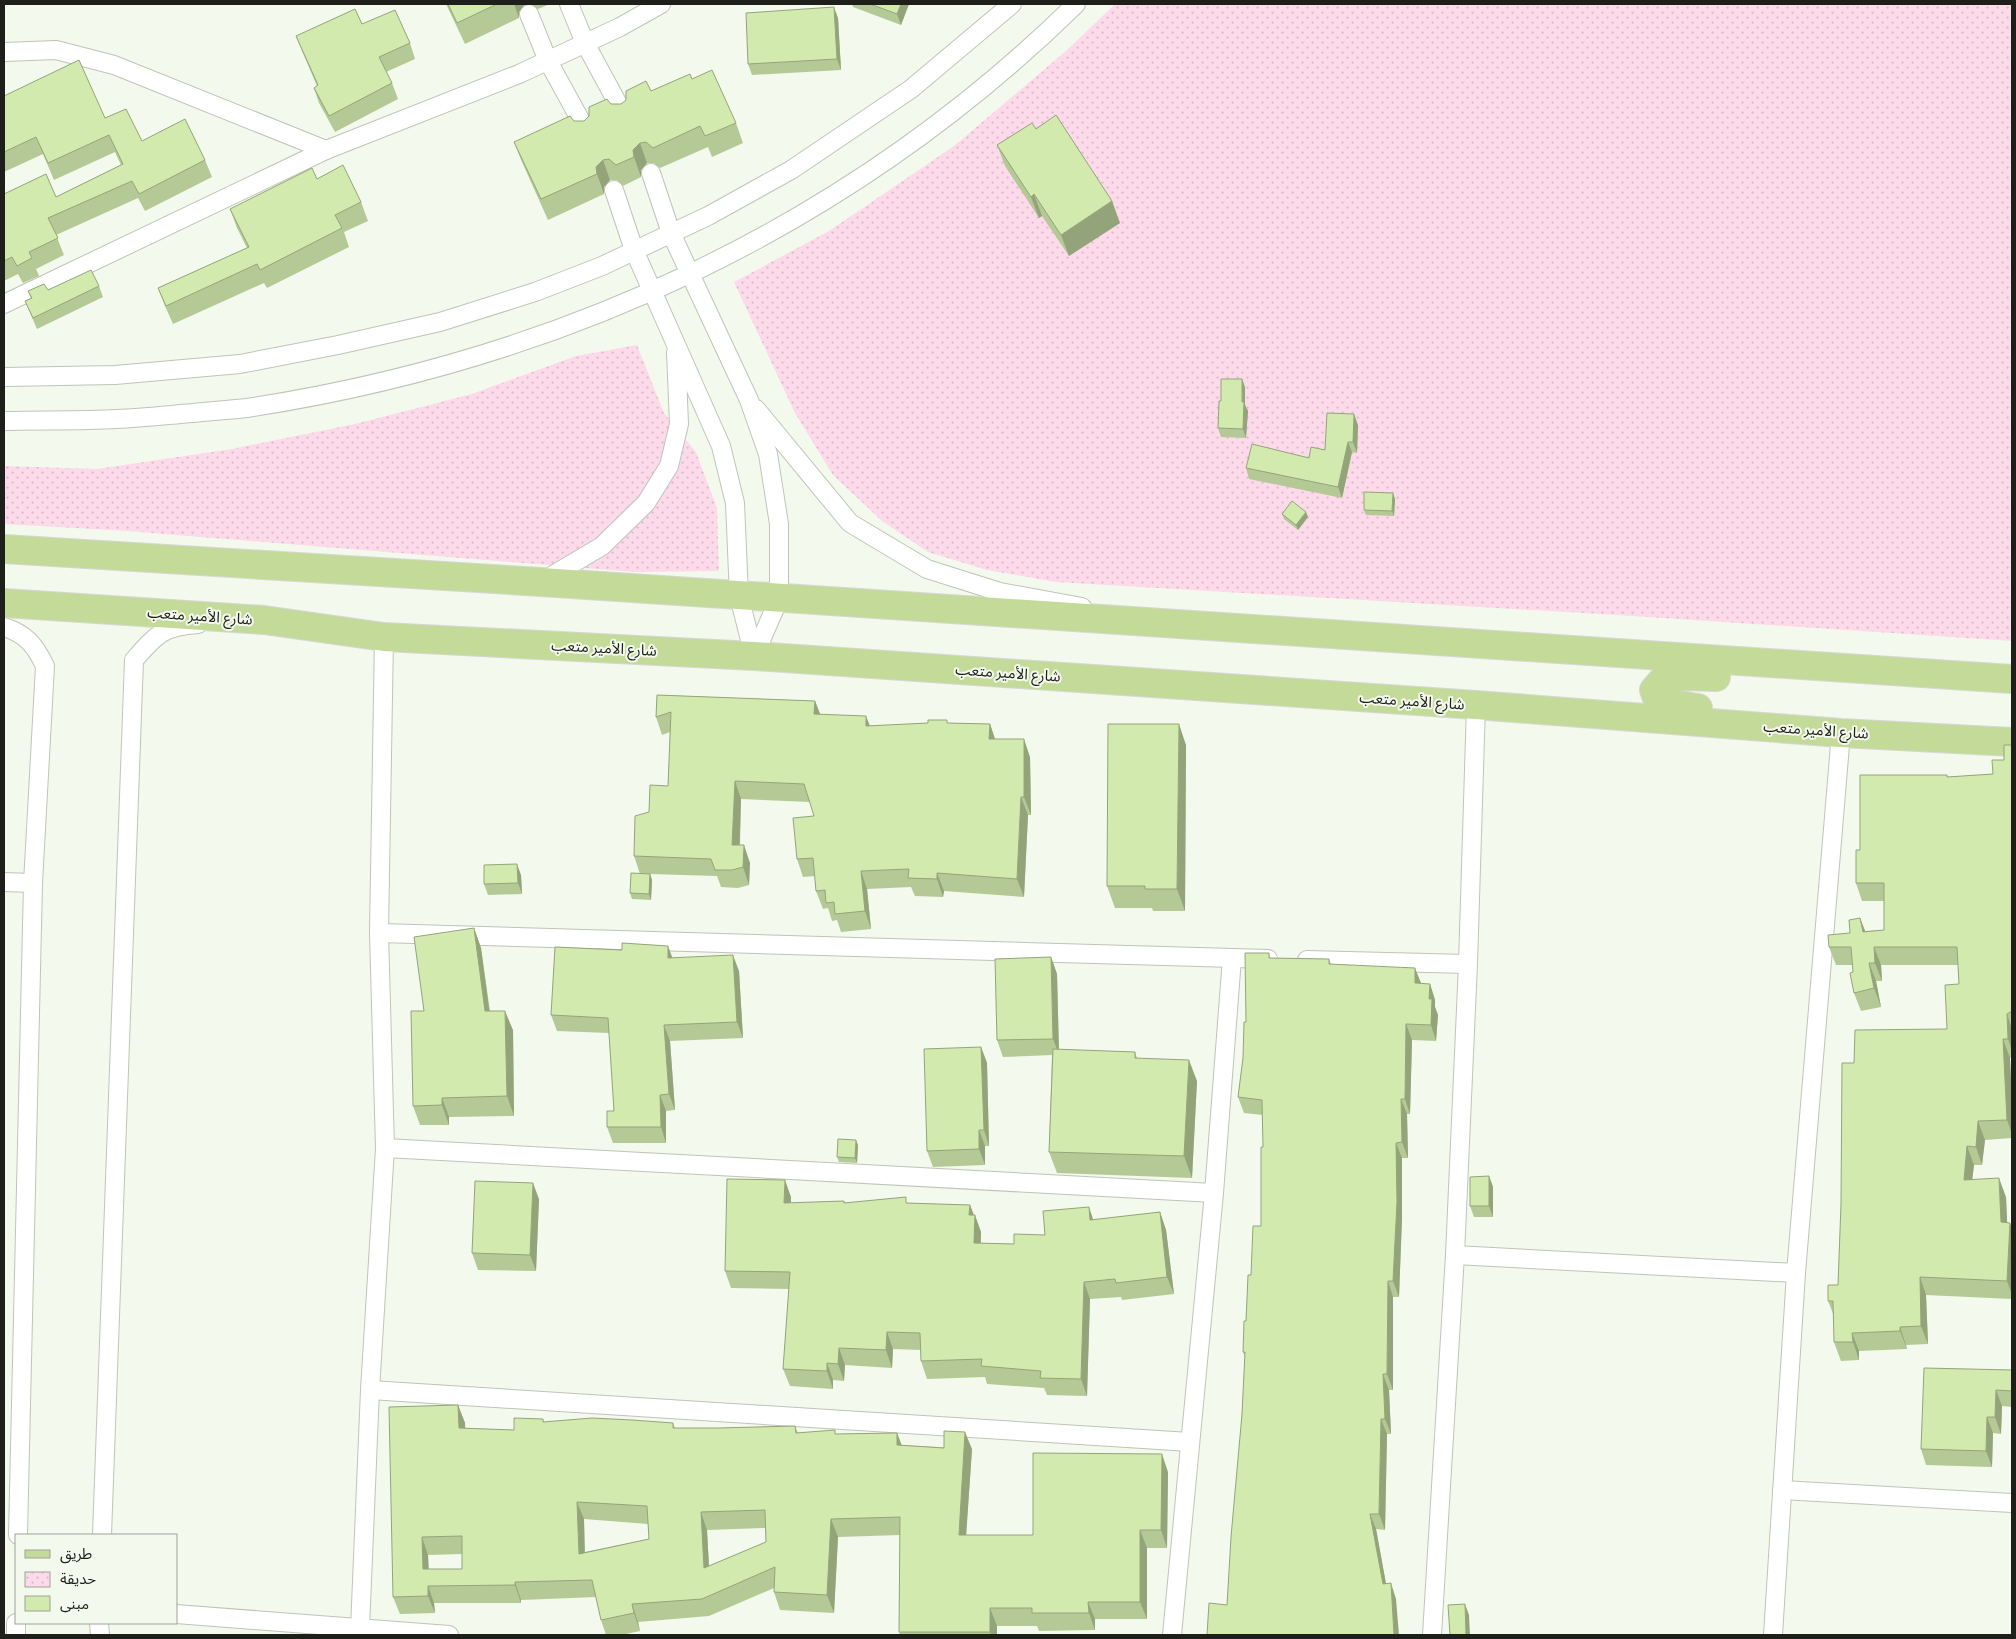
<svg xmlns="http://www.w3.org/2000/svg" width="2016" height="1639" font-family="Overpass,'Noto Sans Arabic',sans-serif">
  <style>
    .park { fill: url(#park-dots) }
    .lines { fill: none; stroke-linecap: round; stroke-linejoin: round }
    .minor-casing { stroke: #bfc4b9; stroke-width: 20 }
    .primary-casing { stroke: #d6d7d6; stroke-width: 30 }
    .minor { stroke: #fff; stroke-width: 18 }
    .primary { stroke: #c4da98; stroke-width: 28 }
    .wall { fill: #b5c996; fill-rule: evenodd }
    .shaded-wall { fill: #94a47a }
    .building { fill: #d3eaae; stroke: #94a47a; fill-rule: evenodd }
    .labels { text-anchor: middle; stroke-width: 4; stroke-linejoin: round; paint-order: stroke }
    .street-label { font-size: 15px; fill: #1e1f1b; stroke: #f4f9ed }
  </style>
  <defs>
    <pattern id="park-dots" width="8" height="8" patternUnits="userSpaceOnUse" patternTransform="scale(1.25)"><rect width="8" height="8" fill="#fddaea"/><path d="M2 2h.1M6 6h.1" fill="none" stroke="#d8bbc8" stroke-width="1.8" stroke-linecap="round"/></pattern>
  </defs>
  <rect width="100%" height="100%" fill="#f4f9ed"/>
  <g class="park">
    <polygon points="1115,4 2012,4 2012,641 1617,615 1056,582 987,570 928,552 882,521 833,475 795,413 734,282 829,231 954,146 1066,51"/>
    <polygon points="637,345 664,413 696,452 717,508 719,571 634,572 127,531 4,524 4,466 97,469 232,449 355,424 472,394 576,356"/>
  </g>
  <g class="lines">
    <defs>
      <g id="minor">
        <polyline points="569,4 585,43 624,115"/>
        <polyline points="529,14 548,61 587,132"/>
        <polyline points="4,52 56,50 114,65 326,150"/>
        <polyline points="651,173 671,233 749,400 768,454 779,524 779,599 754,656"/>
        <polyline points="614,190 634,250 721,446 735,503 739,596 754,656"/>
        <polyline points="4,304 326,150 519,74 620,27 661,4"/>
        <polyline points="4,377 115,375 240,364 338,345 440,322 535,292 602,266 708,216 791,170 911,89 1012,4"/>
        <polyline points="756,409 850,523 927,569 1000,592 1082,607"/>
        <path d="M4,421C41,420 79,421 117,419C142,418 168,415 193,413C211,411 229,410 247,408C561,360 849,227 1076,4"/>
        <polyline points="543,581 602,546 646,503 669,466 679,424 676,352"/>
        <path d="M4,627C26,634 35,645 45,666L33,883L18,1535"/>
        <polyline points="4,882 33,883"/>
        <polyline points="379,933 1268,959"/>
        <polyline points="1307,960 1468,964"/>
        <polyline points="385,1148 1214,1193"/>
        <polyline points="1455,1255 1796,1273"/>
        <polyline points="370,1390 1190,1442"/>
        <polyline points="1782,1490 2012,1503"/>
        <path d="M102,1535L134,660C156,635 163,626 198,624"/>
        <polyline points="176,1614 449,1635"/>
        <polyline points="99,1623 100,1635"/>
        <polyline points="360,1629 370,1390 385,1148 379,933 384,637"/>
        <polyline points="16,1635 16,1623"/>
        <polyline points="1172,1635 1214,1193 1232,958"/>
        <polyline points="1432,1635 1455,1255 1468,964 1476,705"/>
        <polyline points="1773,1635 1796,1273 1841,733"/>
      </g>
      <g id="primary">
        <polyline points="4,549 541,582 2012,679"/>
        <polyline points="4,603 264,620 384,637 754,656 1476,705 1841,733 2012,742"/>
        <polyline points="1698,708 1673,704 1657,698 1654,690 1663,680 1684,676 1716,677"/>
      </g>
    </defs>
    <use href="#minor" class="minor-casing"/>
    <use href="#primary" class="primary-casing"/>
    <use href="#minor" class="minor"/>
    <use href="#primary" class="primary"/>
  </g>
  <g class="wall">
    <polygon points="446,4 530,4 525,4 519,12 519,18 465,44"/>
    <polygon points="531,4 550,4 538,9"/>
    <polygon points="852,4 909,4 901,25 853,7"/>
    <polygon points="838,18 841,70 752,75 748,64"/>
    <polygon points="362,24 410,43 415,59 386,72 392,83 398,99 335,132 319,103 314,88 317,86 302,51 296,36"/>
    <polygon points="692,79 736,123 743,143 712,157 708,147 660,168 654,163 647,163 641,170 641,177 623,186 617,180 610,180 604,187 604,194 548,220 522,162 514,142 574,121 584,121 611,104 621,104 651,91"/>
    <polygon points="4,96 105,118 142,141 205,160 212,177 145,211 138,198 56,235 64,255 36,269 39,276 23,283 18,274 4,281 4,194 56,197 121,165 115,152 54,180 43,154 4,172"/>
    <polygon points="1036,129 1120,223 1069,256 1042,216 1039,218 1005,166 997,145"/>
    <polygon points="317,179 361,202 368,221 344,232 349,247 267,288 264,283 173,324 165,306 158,288 247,248 237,228 230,209"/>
    <polygon points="99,286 103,297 37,329 25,301 31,299 28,291"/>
    <polygon points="1245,387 1245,405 1248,411 1246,438 1221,437 1218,428 1221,401"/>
    <polygon points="1358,425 1357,453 1352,452 1342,498 1249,479 1246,468 1309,458 1325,450"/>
    <polygon points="1395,499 1394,516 1366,515 1364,510"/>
    <polygon points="1282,514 1308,517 1298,530 1284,519"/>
    <polygon points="657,695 815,701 820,714 870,726 948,723 990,724 995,739 1030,757 1031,815 1028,815 1024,897 944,891 943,897 915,896 911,887 867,889 871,929 841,932 837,920 832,921 828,908 823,909 816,891 815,876 803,877 797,859 814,816 810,802 741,799 740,845 750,863 749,885 738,888 721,887 717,876 650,874 652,880 651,900 632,899 630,893 640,874 634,856 649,812 668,786 670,732 662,735 656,717"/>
    <polygon points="1186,745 1185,911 1153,911 1152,908 1115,908 1107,886"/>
    <polygon points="2012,745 2012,1057 2010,1058 2012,1102 2012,1138 1985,1140 1982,1165 1974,1165 1972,1180 2006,1197 2007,1222 2012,1228 2012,1299 1926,1295 1928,1344 1906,1345 1907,1349 1859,1351 1859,1360 1841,1361 1834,1342 1834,1316 1828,1301 1838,1285 1854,1063 1947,1029 1959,984 1958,965 1881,965 1882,981 1876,981 1881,1007 1861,1011 1854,993 1853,965 1836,965 1829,947 1850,933 1860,918 1865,931 1884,930 1884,901 1862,901 1856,883 1860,850 1947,775 1948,777 1993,774 2004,760"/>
    <polygon points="521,875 522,894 488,895 484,884"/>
    <polygon points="474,928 481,948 490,1011 513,1030 514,1116 449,1117 449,1125 420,1125 413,1106 424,1011"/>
    <polygon points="1269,953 1270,958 1329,959 1331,964 1421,984 1430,984 1435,1000 1435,1007 1438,1015 1436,1041 1412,1040 1410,1114 1407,1114 1408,1158 1402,1158 1402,1218 1399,1297 1393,1297 1393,1390 1389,1390 1391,1434 1387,1434 1385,1530 1376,1529 1386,1584 1396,1599 1227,1605 1242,1414 1245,1357 1243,1352 1251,1275 1261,1226 1263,1147 1263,1115 1244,1113 1238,1097 1243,1058 1246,1022"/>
    <polygon points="1051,957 1057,974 1059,1050 1135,1052 1137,1058 1197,1081 1192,1178 1057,1173 1049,1152 1052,1055 1003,1057 997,1040"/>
    <polygon points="673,958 739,971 743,1038 670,1041 675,1110 666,1111 666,1143 613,1143 607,1127 614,1111 609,1033 557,1031 551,1015"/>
    <polygon points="981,1047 987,1063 989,1146 985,1146 985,1165 933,1167 927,1151"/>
    <polygon points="858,1145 857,1163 839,1162 837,1157"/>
    <polygon points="1489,1176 1493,1187 1493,1217 1474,1217 1470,1206"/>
    <polygon points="791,1197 791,1203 844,1201 845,1203 908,1203 970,1205 981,1232 981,1243 1014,1244 1093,1220 1160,1212 1166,1230 1174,1294 1122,1300 1121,1297 1090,1299 1087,1396 1047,1395 1044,1388 987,1384 985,1377 927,1379 921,1361 921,1350 893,1349 892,1368 845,1365 844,1381 833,1380 833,1389 790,1386 783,1369 789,1289 731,1288 725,1271"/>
    <polygon points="539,1199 536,1271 478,1270 472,1253"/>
    <polygon points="2012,1370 2012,1407 2002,1406 2001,1434 1993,1433 1992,1467 1926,1465 1921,1449"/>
    <path d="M458,1405L465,1423V1428L514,1430L543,1419L544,1422L673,1423L675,1428H719L795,1426L798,1433L836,1434L897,1433L901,1445L972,1449L966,1535H1033L1168,1472L1167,1548H1147V1619H1095V1630L1039,1631L1037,1626H997V1635H900L899,1632L900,1535L838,1537L834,1613L780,1610L774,1592V1588L709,1616L638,1622L640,1631L621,1635H606L601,1620L596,1597L521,1600V1603H434L435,1613L400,1614L393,1597ZM584,1519L648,1524L649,1539L585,1552ZM765,1528L766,1542L709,1566L707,1530ZM462,1554V1569H429L428,1555Z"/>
  </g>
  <g class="shaded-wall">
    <polygon points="514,4 525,4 519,12 519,18"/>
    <polygon points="901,4 909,4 901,25 897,14"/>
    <polygon points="834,7 838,18 841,70 837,59"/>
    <polygon points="640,143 647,163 641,170 641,177 634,157 633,150"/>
    <polygon points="603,160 610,180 604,187 604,194 597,174 596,167"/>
    <polygon points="1034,194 1042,216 1039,218 1031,197"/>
    <polygon points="1112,201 1120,223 1069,256 1061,235"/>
    <polygon points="1242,379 1245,387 1245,405 1248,411 1246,438 1243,429"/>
    <polygon points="1354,414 1358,425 1357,453 1353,442"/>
    <polygon points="1348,442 1352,452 1342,498 1338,487"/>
    <polygon points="1393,493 1395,499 1394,516 1392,511"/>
    <polygon points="1306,512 1308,517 1298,530 1296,525"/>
    <polygon points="815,701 822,719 814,714"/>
    <polygon points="866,716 873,734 866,726"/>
    <polygon points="990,724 996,742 989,739"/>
    <polygon points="1179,724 1186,745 1185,911 1177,889"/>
    <polygon points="1024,739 1030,757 1031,815 1024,797"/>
    <polygon points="735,781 741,799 739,863 732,845"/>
    <polygon points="1021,797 1028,815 1024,897 1017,879"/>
    <polygon points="744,845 750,863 749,885 743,867"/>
    <polygon points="517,864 521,875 522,894 518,883"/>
    <polygon points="861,871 867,889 871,929 865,911"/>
    <polygon points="937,873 944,891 943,897 937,879"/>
    <polygon points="650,874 652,880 651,900 649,894"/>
    <polygon points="1860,918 1867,936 1863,932"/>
    <polygon points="474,928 481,948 492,1031 485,1011"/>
    <polygon points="668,946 674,962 668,958"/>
    <polygon points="1874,947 1881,965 1882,981 1875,963"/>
    <polygon points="733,955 739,971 743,1038 737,1022"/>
    <polygon points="1051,957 1057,974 1059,1055 1053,1039"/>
    <polygon points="1869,963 1876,981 1881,1007 1874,988"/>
    <polygon points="1415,968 1421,983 1415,983"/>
    <polygon points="1430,984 1435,1000 1435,1007 1438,1015 1436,1041 1431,1025 1429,999"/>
    <polygon points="505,1011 513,1030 514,1116 507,1096"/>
    <polygon points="2007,1014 2012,1029 2012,1051 2008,1039"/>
    <polygon points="1406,1024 1412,1040 1410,1114 1405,1099"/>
    <polygon points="664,1025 670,1041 675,1110 669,1094"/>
    <polygon points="2003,1039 2010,1058 2012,1102 2012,1134 2007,1120"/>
    <polygon points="981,1047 987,1063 989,1146 984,1130"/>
    <polygon points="1189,1060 1197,1081 1192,1178 1184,1156"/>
    <polygon points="660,1095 666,1111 666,1143 661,1127"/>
    <polygon points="442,1098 449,1117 449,1125 442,1105"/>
    <polygon points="1401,1099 1407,1114 1408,1158 1402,1142"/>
    <polygon points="1978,1121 1985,1140 1982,1165 1976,1147"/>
    <polygon points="979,1130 985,1146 985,1165 979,1149"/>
    <polygon points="856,1140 858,1145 857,1163 855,1158"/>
    <polygon points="1396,1143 1402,1158 1402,1218 1399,1297 1393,1281"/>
    <polygon points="1967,1146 1974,1165 1970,1199 1964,1180"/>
    <polygon points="1489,1176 1493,1187 1493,1217 1489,1206"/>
    <polygon points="1999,1178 2006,1197 2008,1241 2001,1222"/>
    <polygon points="785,1180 791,1197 790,1221 784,1203"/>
    <polygon points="533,1183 539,1199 536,1271 530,1255"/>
    <polygon points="970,1205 975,1219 975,1215 981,1232 980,1260 974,1243 969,1215"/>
    <polygon points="1089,1207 1095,1225 1090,1220"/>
    <polygon points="1160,1212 1166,1230 1174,1294 1167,1277"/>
    <polygon points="2010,1223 2012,1228 2012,1295 2007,1281"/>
    <polygon points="1920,1277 1926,1295 1928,1344 1921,1326"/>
    <polygon points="1388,1281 1393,1297 1393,1390 1387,1374"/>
    <polygon points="1084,1282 1090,1299 1087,1396 1081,1379"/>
    <polygon points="1900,1327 1906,1345 1907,1349 1900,1331"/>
    <polygon points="887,1332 893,1349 892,1368 886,1350"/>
    <polygon points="1852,1333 1859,1351 1859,1360 1853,1342"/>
    <polygon points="839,1348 845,1365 844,1381 838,1364"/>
    <polygon points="827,1363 833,1380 833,1389 827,1371"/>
    <polygon points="1383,1374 1389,1390 1391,1434 1385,1419"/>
    <polygon points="1996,1390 2002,1406 2001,1434 1995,1417"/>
    <polygon points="458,1405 465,1423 466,1445 459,1428"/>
    <polygon points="1987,1417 1993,1433 1992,1467 1986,1451"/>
    <polygon points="1381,1419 1387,1434 1385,1530 1379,1514"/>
    <polygon points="965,1432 972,1449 965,1552 959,1535"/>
    <polygon points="897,1433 904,1451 897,1445"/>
    <polygon points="1162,1454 1168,1472 1167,1548 1161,1530"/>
    <polygon points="577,1502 584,1519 585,1571 579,1554"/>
    <polygon points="701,1512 707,1530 710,1586 704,1568"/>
    <polygon points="1370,1514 1376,1529 1389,1600 1383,1584"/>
    <polygon points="831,1519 838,1537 834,1613 827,1595"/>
    <polygon points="1140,1530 1147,1548 1147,1619 1140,1602"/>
    <polygon points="422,1537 428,1555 429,1587 423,1569"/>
    <polygon points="515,1582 521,1600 521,1603 515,1585"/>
    <polygon points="1391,1583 1396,1599 1399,1635 1394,1635"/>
    <polygon points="428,1586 434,1603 435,1613 428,1596"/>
    <polygon points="1088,1602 1095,1619 1095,1630 1089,1613"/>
    <polygon points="632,1604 638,1622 640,1631 634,1613"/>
    <polygon points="1465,1604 1469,1615 1470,1635 1466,1635"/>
    <polygon points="990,1608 997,1626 997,1635 991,1635 990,1632"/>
  </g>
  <g class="building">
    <polygon points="448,4 497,4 457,23"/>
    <polygon points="870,4 901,4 897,14"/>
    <polygon points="834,7 837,59 748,64 746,13"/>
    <polygon points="355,9 362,24 395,10 410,43 379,57 392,83 329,116 314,88 318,85 296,36"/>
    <polygon points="79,60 105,118 126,109 142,141 185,119 205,160 139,194 132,181 48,218 58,238 29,252 32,258 17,266 12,257 4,261 4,194 46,174 56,197 123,164 109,135 48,163 36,137 4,152 4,96"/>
    <polygon points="712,70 736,123 705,136 700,126 653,148 646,142 640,143 633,150 634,157 616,165 609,159 603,160 596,167 597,174 541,199 514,142 570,116 574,121 584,121 589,116 589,107 607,99 611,104 621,104 626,100 626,91 646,81 651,91 690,74 692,79"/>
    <polygon points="1056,115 1112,201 1061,235 1034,194 1031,197 997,145 1032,123 1036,129"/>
    <polygon points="343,165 361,202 335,215 342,228 260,270 257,264 166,306 158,288 249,247 230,209 312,168 317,179"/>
    <polygon points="91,270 99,286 33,318 25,301 32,298 28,291 44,284 48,290"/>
    <polygon points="1221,379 1242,379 1242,402 1244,402 1243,429 1218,428 1219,401 1221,401"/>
    <polygon points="1327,413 1354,414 1353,442 1348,442 1338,487 1246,468 1252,444 1309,458 1311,447 1325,450"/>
    <polygon points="1364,492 1393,493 1392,511 1364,510"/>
    <polygon points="1292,501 1306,512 1296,525 1282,514"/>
    <polygon points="657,695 815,701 814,714 866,716 866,726 928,723 928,720 947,720 947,723 990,724 989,739 1024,739 1024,797 1021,797 1017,879 937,873 937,879 908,878 909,869 861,871 865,911 835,914 834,902 826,903 825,890 816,891 813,858 797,859 793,818 814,816 804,784 735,781 732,845 744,845 743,867 732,870 715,870 711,859 634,856 635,816 649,812 650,785 668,786 671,712 656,717"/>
    <polygon points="1108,724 1179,724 1177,889 1145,889 1145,886 1107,886"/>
    <polygon points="2004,745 2012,745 2012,1011 2007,1014 2008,1039 2003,1039 2007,1120 1978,1121 1976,1147 1967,1146 1964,1180 1999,1178 2001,1222 2010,1223 2007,1281 1920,1277 1921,1326 1900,1327 1900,1331 1852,1333 1853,1342 1834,1342 1833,1301 1828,1301 1828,1285 1838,1285 1841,1204 1842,1063 1854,1063 1855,1030 1947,1029 1945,985 1959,984 1957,947 1874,947 1875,963 1869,963 1874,988 1854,993 1850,973 1853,972 1851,947 1829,947 1828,935 1850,933 1849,920 1860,918 1863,932 1884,930 1884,883 1856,883 1856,850 1860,850 1860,775 1947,775 1947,777 1993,774 1992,760 2004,760"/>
    <polygon points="517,864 518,883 484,884 484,865"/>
    <polygon points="631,873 650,874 649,894 630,893"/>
    <polygon points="474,928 485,1011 505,1011 507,1096 442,1098 442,1105 413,1106 411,1011 424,1011 414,937"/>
    <polygon points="622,943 668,946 668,958 733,955 737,1022 664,1025 669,1094 660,1095 661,1127 607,1127 607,1111 614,1111 608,1018 551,1015 555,947 622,950"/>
    <polygon points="1245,953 1269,953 1269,958 1329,959 1329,964 1415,968 1415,983 1430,984 1429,999 1432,999 1431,1025 1406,1024 1405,1099 1401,1099 1402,1142 1396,1143 1397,1202 1393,1281 1388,1281 1387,1374 1383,1374 1385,1419 1381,1419 1379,1514 1370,1514 1383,1584 1391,1583 1394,1635 1207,1635 1209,1603 1227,1605 1231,1537 1242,1414 1245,1352 1243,1352 1244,1321 1246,1321 1248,1275 1251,1275 1253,1226 1261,1226 1261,1147 1263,1147 1262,1100 1238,1097 1243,1058 1244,1022 1246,1022"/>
    <polygon points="1051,957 1053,1039 997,1040 995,959"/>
    <polygon points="981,1047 984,1130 979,1130 979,1149 927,1151 924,1049"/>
    <polygon points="1053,1049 1135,1052 1135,1058 1189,1060 1184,1156 1049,1152"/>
    <polygon points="838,1139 856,1140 855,1158 837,1157"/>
    <polygon points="1489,1176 1489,1206 1470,1206 1470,1177"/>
    <polygon points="727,1179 785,1180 784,1203 844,1201 844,1203 906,1197 906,1203 970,1205 969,1215 975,1215 974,1243 1014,1244 1014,1234 1045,1235 1043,1211 1089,1207 1090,1220 1160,1212 1167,1277 1116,1283 1115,1279 1084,1282 1081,1379 1040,1378 1041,1371 981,1366 982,1359 921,1361 920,1333 887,1332 886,1350 839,1348 838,1364 827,1363 827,1371 783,1369 790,1272 725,1271"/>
    <polygon points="475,1181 533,1183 530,1255 472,1253"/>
    <polygon points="1924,1368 2012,1370 2012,1391 1996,1390 1995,1417 1987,1417 1986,1451 1921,1449"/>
    <path d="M458,1405L459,1428L514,1430V1418L543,1419V1422L592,1418L632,1420L673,1423V1428H719L795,1426L796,1433L835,1430V1434L897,1433V1445L944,1448V1431L965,1432L959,1535H1033V1453L1162,1454L1161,1530H1140V1602H1088L1089,1613H1032V1608H990V1632H899L900,1517L831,1519L827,1595L774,1592L775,1567L702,1599L632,1604L634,1613L601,1620L592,1580L515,1582V1585L428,1586V1596L393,1597L389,1407ZM577,1502L647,1506L649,1539L579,1554ZM765,1510L766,1542L704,1568L701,1512ZM462,1536V1569H423L422,1537Z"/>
    <polygon points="1465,1604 1466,1635 1450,1635 1448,1605"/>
  </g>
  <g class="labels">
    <g class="street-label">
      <text transform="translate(200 616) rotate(4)" y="5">شارع الأمير متعب</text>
      <text transform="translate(604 648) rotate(3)" y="5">شارع الأمير متعب</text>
      <text transform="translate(1008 673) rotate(4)" y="5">شارع الأمير متعب</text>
      <text transform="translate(1412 701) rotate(4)" y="5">شارع الأمير متعب</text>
      <text transform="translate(1816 730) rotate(4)" y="5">شارع الأمير متعب</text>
    </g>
  </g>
  <rect width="2016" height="1639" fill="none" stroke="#1e1f1b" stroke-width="10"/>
  <rect x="15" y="1534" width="162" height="90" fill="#f4f9ed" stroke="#9ea299"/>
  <rect x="25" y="1550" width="25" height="8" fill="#c4da98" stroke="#9ea299"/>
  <text x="60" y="1559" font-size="15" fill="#1e1f1b">طريق</text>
  <rect x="25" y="1572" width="25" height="15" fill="url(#park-dots)" stroke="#9ea299"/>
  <text x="60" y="1584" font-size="15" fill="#1e1f1b">حديقة</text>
  <rect x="25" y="1596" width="25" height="15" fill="#d3eaae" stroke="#9ea299"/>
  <text x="60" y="1609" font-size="15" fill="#1e1f1b">مبنى</text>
</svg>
